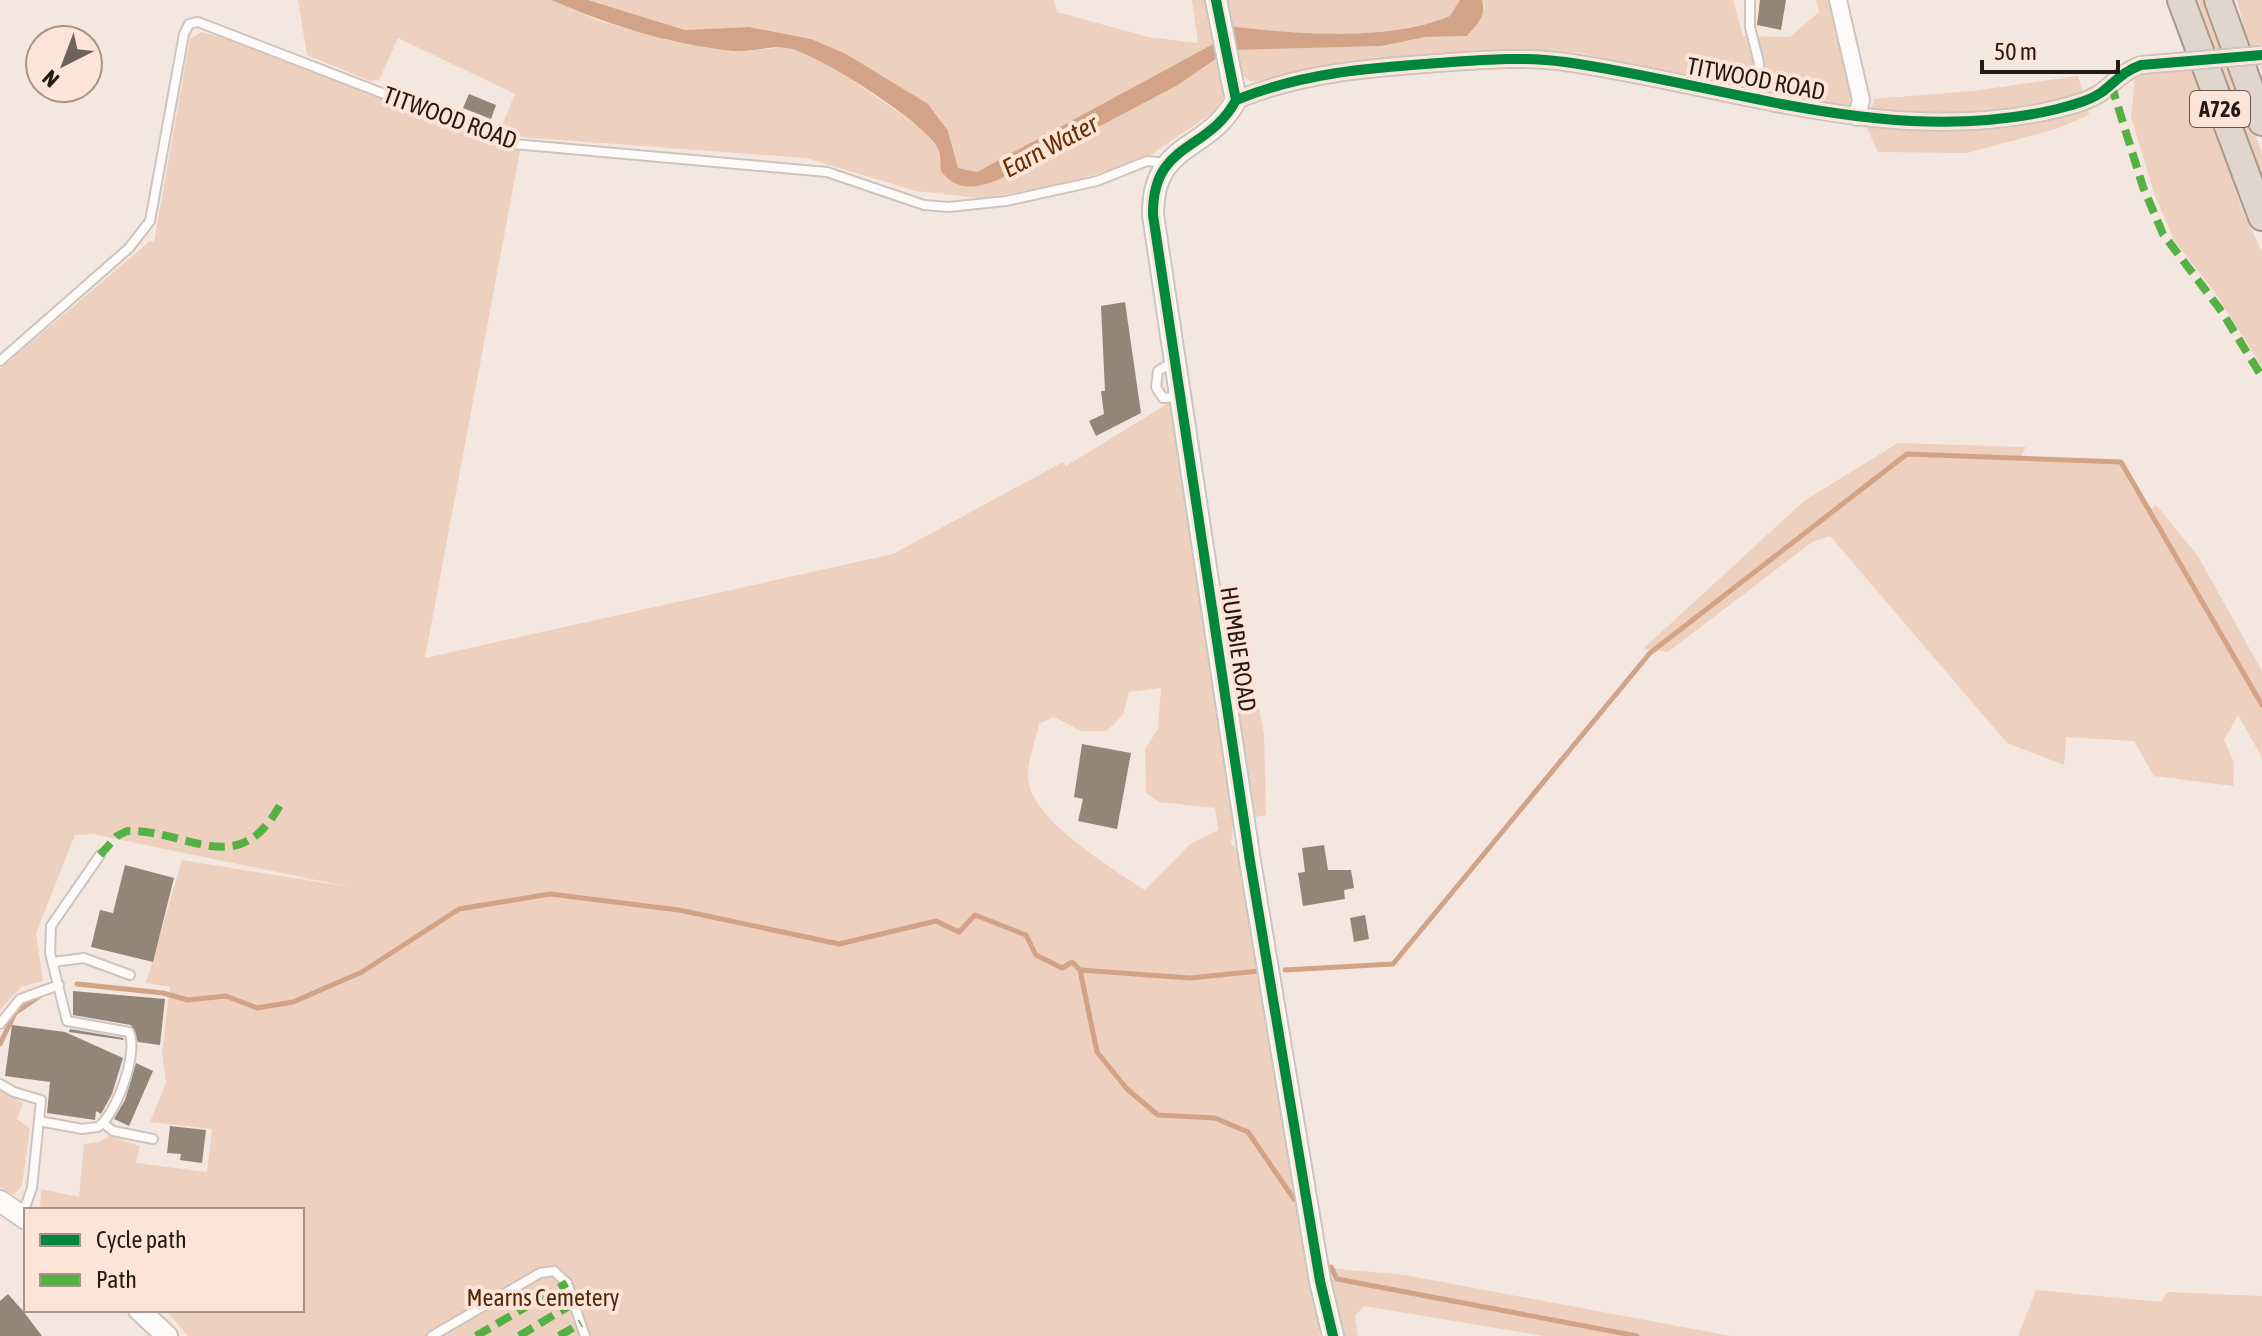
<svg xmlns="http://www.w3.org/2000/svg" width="2262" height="1336" font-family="'Asap Condensed',sans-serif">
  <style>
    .green { fill: #eed0be; fill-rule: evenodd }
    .water { fill: #d2a386 }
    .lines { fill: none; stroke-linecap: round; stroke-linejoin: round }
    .stream { stroke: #d2a386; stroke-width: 5 }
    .building { fill: #948579 }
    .service-casing { stroke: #cec4be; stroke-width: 12 }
    .minor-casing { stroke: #cec4be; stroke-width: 20 }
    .tertiary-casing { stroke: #cec4be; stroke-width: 24 }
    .trunk-casing { stroke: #aa988b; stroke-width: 30 }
    .service { stroke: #fdfbfa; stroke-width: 8 }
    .minor { stroke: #fdfbfa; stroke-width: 16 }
    .tertiary { stroke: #fdfbfa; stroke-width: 20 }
    .trunk { stroke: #e1d6ce; stroke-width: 26 }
    .minor-bridge-casing { stroke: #cec4be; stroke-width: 20; stroke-linecap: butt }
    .minor-bridge { stroke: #fdfbfa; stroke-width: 16 }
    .quiet { stroke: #55b144; stroke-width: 8; stroke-dasharray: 16 8; stroke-linecap: butt }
    .cycleway-casing { stroke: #fce5d8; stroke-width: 15 }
    .cycleway { stroke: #00873e; stroke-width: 10 }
    .labels { text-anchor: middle; stroke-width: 8; stroke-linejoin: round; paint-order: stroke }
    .shield { fill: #fce5d8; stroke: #655750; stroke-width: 2 }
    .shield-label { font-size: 22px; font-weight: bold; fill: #241a15 }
    .street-label { font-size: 24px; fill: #241a15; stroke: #fce5d8 }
    .park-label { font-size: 24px; fill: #532a0c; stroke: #fce5d8 }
    .water-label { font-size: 26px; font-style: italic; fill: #682e00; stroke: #fce5d8 }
  </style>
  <rect width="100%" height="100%" fill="#f4e7e0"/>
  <g class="green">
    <polygon points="298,0 551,0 600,21 671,41 736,52 786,47 824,60 923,130 938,148 941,171 998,180 1178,85 1220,56 1224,94 1218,109 1143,160 1060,185 981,198 916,191 806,158 521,137 500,130 515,94 398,38 379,80 370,81 307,55"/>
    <polygon points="588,0 1054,0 1057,12 1148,37 1198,43 1192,0 1206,0 1215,43 977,172 958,168 948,131 811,39 749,27 685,30"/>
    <path d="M1224,0H1460L1451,16C1389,42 1294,34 1229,26Z"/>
    <polygon points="1482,0 1733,0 1743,36 1790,37 1819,12 1816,0 1828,0 1851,91 1849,109 1575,52 1473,53 1313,68 1267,81 1250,81 1241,74 1233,50 1381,46 1426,37 1467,36 1485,8"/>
    <polygon points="2198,0 2208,0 2223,48 2213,49"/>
    <polygon points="2237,0 2262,0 2262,45 2249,46"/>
    <path d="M202,32L238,42L520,151L425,658L893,554L1063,462L1066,466L1172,401L1235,806L1231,844L1243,854L1320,1336H188L166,1310H302V1210H40L41,1189L79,1197L84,1144L99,1142L109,1136L140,1146L136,1163L207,1172L212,1129L150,1122L166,1083L162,1052L170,987L146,983L182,860L350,887L92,834L75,835L36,933L43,981L21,987L0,1010V369L150,241L154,242L190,39ZM1161,688L1158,729L1145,749L1146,793L1159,802L1215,808L1218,830L1190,844L1145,890C1113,869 1030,819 1028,778C1027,762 1036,740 1039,724L1054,717L1081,731H1107L1123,715L1129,692Z"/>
    <polygon points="2230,65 2262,153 2262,182 2219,66"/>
    <polygon points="2196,68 2242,210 2262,252 2262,367 2216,294 2174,240 2155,196 2131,117 2135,76"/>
    <polygon points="2078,76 2089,115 2056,129 1967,153 1878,152 1867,128 1874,99 1972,91"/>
    <polygon points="1898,443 2026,447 2020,458 2121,462 2149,510 2156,505 2198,556 2262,671 2262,757 2238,715 2224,740 2234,762 2233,786 2154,776 2134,741 2066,737 2064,765 2007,743 1830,536 1812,542 1668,652 1643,649 1804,501"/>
    <polygon points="1220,605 1240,614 1264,734 1266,815 1254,817"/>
    <polygon points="0,1089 23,1103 17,1119 30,1129 22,1185 14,1195 0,1187"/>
    <polygon points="1329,1268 1405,1275 1731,1336 1544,1336 1364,1306 1355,1316 1358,1336 1344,1336 1331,1294"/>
    <polygon points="2036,1290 2161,1302 2168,1292 2262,1296 2262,1336 2018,1336"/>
  </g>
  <g class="water">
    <path d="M551,0H588L685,30L749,27L811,39L846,54L928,104L948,131L958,168L977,172L1215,43L1220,56L1178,85L998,180C976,188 957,192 941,171C940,164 941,153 937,147C924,122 816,52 787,48C769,45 750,53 732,51C669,44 609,25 551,0Z"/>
    <path d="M1460,0H1482C1487,16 1477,24 1467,36L1426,37L1381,46L1233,50L1229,26C1294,34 1389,42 1450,16Z"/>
  </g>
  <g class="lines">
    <g class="stream">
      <polyline points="1080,970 1190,978 1259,971"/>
      <polyline points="1285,970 1393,964 1650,653 1907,454 2121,462 2262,705"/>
      <polyline points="77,984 163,993 188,1000 226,996 257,1008 293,1002 362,972 459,909 550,894 679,910 839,944 936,921 959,932 975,915 1026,935 1036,955 1062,968 1072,962 1080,970 1097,1052 1127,1089 1158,1115 1215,1118 1248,1132 1294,1199"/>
      <polyline points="0,1044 15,1013 43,994"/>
      <polyline points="1331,1267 1337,1279 1637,1336"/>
    </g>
  </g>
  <g class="building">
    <polygon points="1760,0 1786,0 1781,30 1757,25"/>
    <polygon points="469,94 496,105 491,119 463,108"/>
    <polygon points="1125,302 1141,413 1096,436 1089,421 1104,414 1101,391 1105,391 1101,306"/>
    <polygon points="1082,744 1131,753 1117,829 1078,821 1083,799 1074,797"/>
    <polygon points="1324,845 1328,870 1351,870 1354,888 1344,890 1345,899 1303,906 1298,873 1305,872 1302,848"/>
    <polygon points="125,865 174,878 153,962 91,947 100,910 113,913"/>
    <polygon points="1365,915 1369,939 1354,942 1350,918"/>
    <polygon points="73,991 165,999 160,1045 138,1042 131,1025 73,1015"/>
    <polygon points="12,1025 65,1032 123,1058 112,1094 101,1114 96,1111 95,1120 47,1113 50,1082 5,1076"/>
    <polygon points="70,1029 123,1038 124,1040 69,1032"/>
    <polygon points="136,1063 153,1071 129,1126 114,1119 125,1100"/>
    <polygon points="170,1126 206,1130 202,1163 180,1160 181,1154 167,1153"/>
    <polygon points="8,1294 23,1311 42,1336 0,1336 0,1301"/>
  </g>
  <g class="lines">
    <defs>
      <g id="service">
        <polyline points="1750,0 1750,27 1759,63 1754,98"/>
        <polyline points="0,361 129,248 150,221 184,34 189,24 198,22 514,144 827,172 924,205 949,207 1006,201 1097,181 1147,161 1166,163"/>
        <polyline points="1173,362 1158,371 1156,387 1163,398 1181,397"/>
        <polyline points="53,962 84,958 130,975"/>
        <polyline points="0,1024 20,999 59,985"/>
        <polyline points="0,1084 14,1092 41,1100 32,1188 22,1216"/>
        <path d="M39,1121L82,1129L98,1127C116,1115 139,1053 129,1032L67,1021L50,953L51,926L100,855"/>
        <polyline points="103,1123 113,1131 153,1139"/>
        <polyline points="432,1336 540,1273 554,1271 567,1283 585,1336"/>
      </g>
      <g id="minor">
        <polyline points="1838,0 1861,100 1857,117"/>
        <path d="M1236,100C1302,73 1367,68 1438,63C1480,60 1523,56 1565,62C1728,85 1891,149 2057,109C2072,105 2089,101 2102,92C2116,81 2124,71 2141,65"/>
      </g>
      <g id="tertiary">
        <path d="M1216,0L1236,100C1208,153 1152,141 1153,215L1250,861L1320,1281L1333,1336"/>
        <polyline points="0,1201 26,1219"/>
        <polyline points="139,1310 167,1336"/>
      </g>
      <g id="trunk">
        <polyline points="2181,0 2262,217"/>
        <polyline points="2218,0 2262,122"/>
      </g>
    </defs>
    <use href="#service" class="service-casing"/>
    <use href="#minor" class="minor-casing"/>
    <use href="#tertiary" class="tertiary-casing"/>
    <use href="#trunk" class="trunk-casing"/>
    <use href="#service" class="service"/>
    <use href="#minor" class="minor"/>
    <use href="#tertiary" class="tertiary"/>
    <use href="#trunk" class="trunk"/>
    <defs>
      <polyline id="minor-bridge" points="2141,65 2262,55"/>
    </defs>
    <use href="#minor-bridge" class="minor-bridge-casing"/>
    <use href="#minor-bridge" class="minor-bridge"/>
    <g class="quiet">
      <polyline points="2111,84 2143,187 2163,234 2222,312 2262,377"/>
      <path d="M100,855L117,836L127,831C191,830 238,881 280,805"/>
      <polyline points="476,1336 567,1283"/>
      <polyline points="519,1336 574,1303"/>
      <polyline points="559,1336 581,1323"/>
    </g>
    <defs>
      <g id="cycleway">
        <path d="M1216,0L1236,100C1208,153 1152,141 1153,215L1250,861L1320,1281L1333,1336"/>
        <path d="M1236,100C1302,73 1367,68 1438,63C1480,60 1523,56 1565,62C1728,85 1891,149 2057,109C2072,105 2089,101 2102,92C2116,81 2124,71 2141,65L2262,55"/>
      </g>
    </defs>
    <use href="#cycleway" class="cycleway-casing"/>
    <use href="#cycleway" class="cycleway"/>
  </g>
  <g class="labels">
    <rect class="shield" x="2190" y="91" width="60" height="36" rx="6"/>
    <g class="shield-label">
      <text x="2220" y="117">A726</text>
    </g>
    <g class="street-label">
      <text transform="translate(1756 79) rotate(11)" y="8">TITWOOD ROAD</text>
      <text transform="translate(450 118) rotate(20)" y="8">TITWOOD ROAD</text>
      <text transform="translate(1238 649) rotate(81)" y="8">HUMBIE ROAD</text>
    </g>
    <g class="park-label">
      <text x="543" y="1306">Mearns Cemetery</text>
    </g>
    <g class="water-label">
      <text transform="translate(1050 146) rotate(-28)" y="9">Earn Water</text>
    </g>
  </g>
  <rect x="24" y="1208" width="280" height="104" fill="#fce5d8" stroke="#a6948a" stroke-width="2"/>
  <rect x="40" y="1234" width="40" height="12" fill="#00873e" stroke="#a6948a" stroke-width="2"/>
  <text x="96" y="1248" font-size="24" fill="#241a15">Cycle path</text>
  <rect x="40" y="1274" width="40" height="12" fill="#55b144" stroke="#a6948a" stroke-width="2"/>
  <text x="96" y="1288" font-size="24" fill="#241a15">Path</text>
  <g transform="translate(64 64) rotate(222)"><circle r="38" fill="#fce5d8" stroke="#a6948a" stroke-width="2"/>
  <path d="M0-6L14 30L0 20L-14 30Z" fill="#6d625c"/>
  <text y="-12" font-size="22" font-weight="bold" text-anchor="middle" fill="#241a15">N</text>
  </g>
  <path d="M1982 60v12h136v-12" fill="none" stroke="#241a15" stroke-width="4"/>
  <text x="1994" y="60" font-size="24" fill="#241a15" stroke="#fce5d8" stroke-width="6" paint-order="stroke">50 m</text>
</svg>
